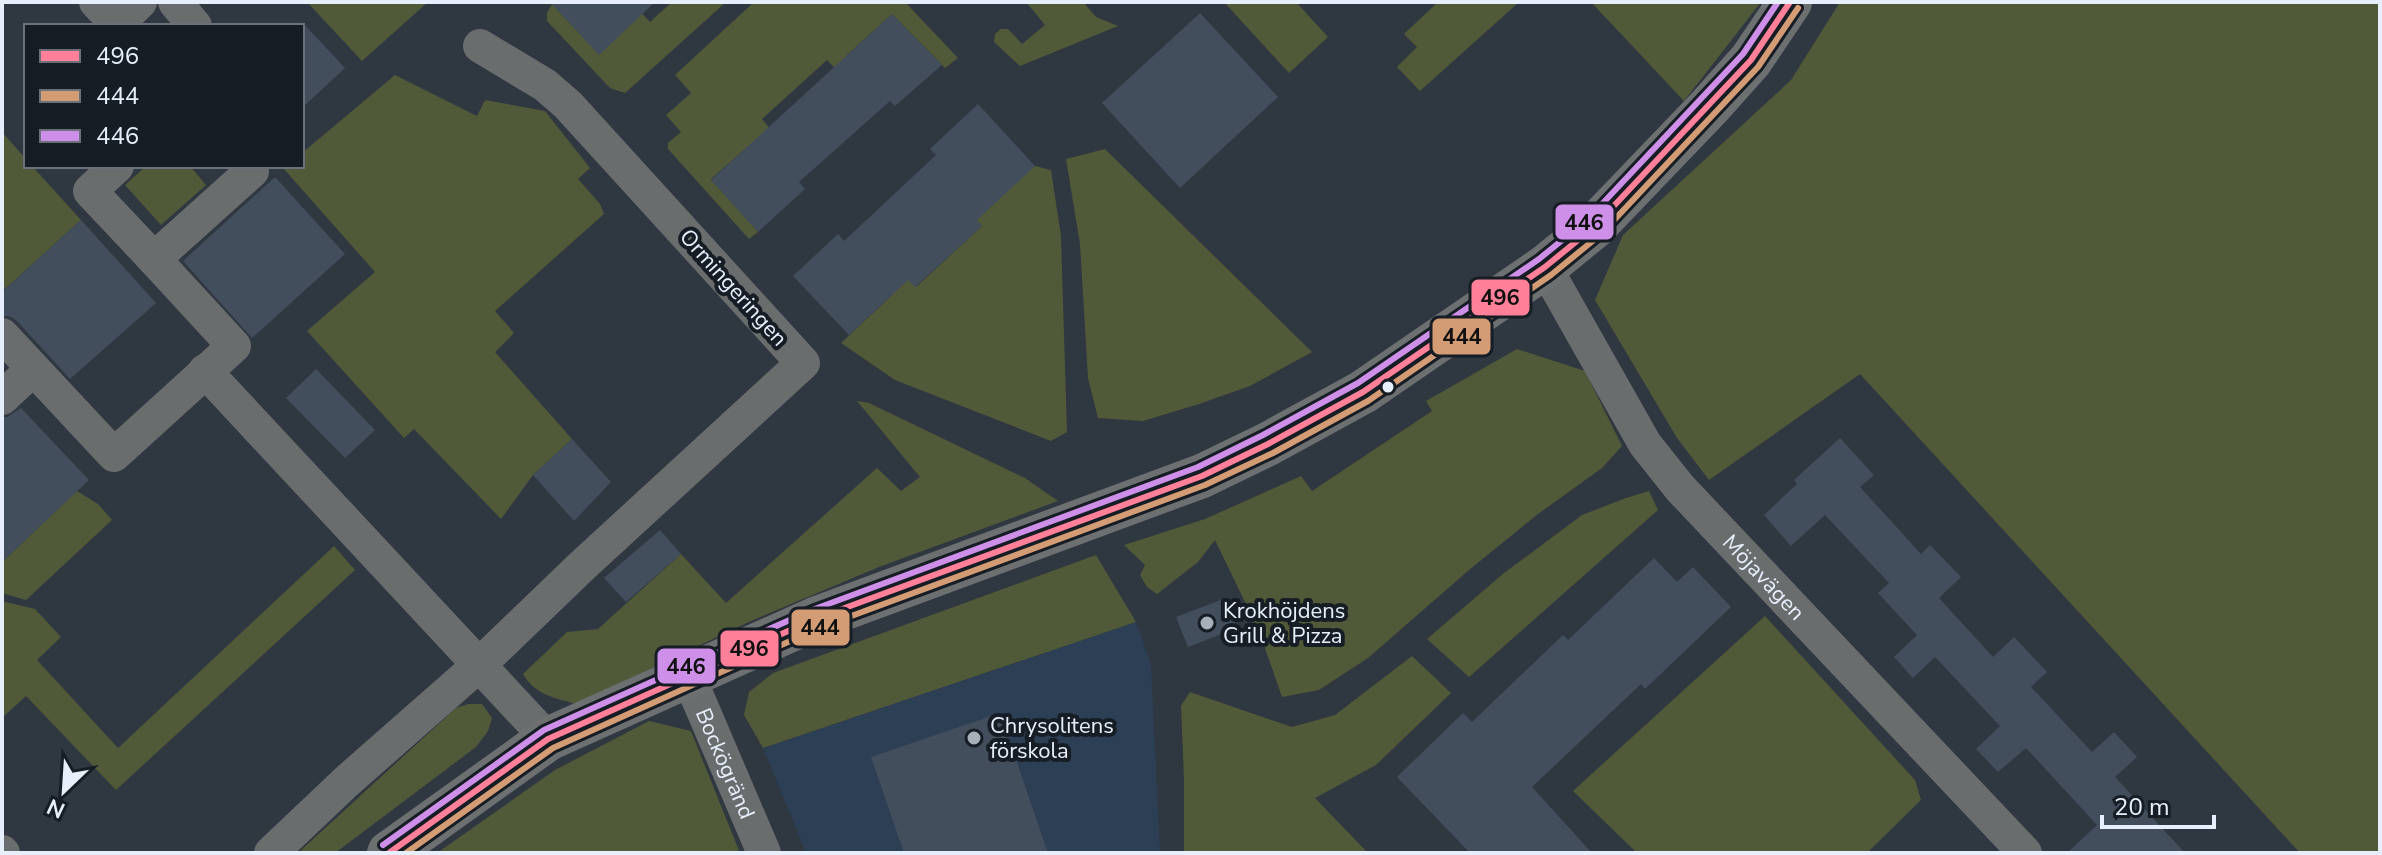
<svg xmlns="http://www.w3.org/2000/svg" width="2382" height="855" font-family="'Nunito Sans',sans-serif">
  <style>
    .built { fill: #2d3f55 }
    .green { fill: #515a38 }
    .building { fill: #434e5c }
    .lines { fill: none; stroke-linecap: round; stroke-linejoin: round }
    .street { stroke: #6a6d6e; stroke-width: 34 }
    .secondary { stroke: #6c7071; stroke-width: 44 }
    .bus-1-casing { stroke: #171d25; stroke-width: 12 }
    .bus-2-casing { stroke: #171d25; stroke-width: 12 }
    .bus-3-casing { stroke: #171d25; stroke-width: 12 }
    .bus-1 { stroke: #ff8098; stroke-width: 6 }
    .bus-2 { stroke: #d39c74; stroke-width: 6 }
    .bus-3 { stroke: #ce8fe9; stroke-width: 6 }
    .bus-dot { fill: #e6effb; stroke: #171d25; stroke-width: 3 }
    .poi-dot { fill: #a6afba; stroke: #171d25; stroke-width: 3 }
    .labels { text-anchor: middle; stroke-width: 8; stroke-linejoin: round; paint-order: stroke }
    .street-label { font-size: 22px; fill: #e6effb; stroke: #171d25 }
    .poi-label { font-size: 22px; fill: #e6effb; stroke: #171d25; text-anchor: start }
    .line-badge { stroke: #171d25; stroke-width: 3 }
    .pale-badge-label { font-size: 22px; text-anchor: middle; font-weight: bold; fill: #111 }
  </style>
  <rect width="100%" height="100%" fill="#2f3741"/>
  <polygon class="built" points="1136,622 1151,664 1160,853 806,853 763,748"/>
  <g class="green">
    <polygon points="307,2 428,2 362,61"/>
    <polygon points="631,2 650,22 672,2 726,2 625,93 610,88 547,21 547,13 552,4 599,54"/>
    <polygon points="754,2 905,2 958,58 945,68 892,14 847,55 853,63 841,74 827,60 762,119 776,136 753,142 711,179 758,232 749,239 668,149 668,143 681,132 666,115 691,93 675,75"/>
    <polygon points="1026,2 1083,2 1096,17 1118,26 1020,66 994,42 995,34 1001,29 1008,29 1022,44 1045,25"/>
    <polygon points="1224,2 1296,2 1328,37 1289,73"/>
    <polygon points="1438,2 1519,2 1420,91 1397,67 1417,47 1404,34"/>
    <polygon points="1591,2 1761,2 1684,101"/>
    <polygon points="1840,2 2380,2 2380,853 2300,853 1860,374 1709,480 1677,438 1595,300 1623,235 1791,80"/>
    <polygon points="395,75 477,116 485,100 545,111 590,168 578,179 600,204 604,214 495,311 514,333 495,352 572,439 533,475 501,519 414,429 404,438 307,331 375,272 284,169 287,166 302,166 302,153"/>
    <polygon points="2,132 26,159 26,166 32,166 81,220 5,289 2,287"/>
    <polygon points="1105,149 1312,352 1250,386 1199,404 1143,421 1098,418 1088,378 1080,244 1066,159"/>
    <polygon points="146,166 190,166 206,185 161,225 125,185"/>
    <polygon points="1035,166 1051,170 1061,236 1067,432 1051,441 895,380 841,343 892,295 899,270 916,287 982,226 968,211"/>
    <polygon points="1517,349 1585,371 1622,446 1602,468 1538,514 1469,570 1368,658 1319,690 1282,697 1259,631 1215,540 1198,562 1157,594 1147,587 1140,575 1145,565 1124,545 1205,519 1301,476 1312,491 1432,411 1426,401"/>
    <path d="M857,401L869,403L1025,478L1058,501L879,567L751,621L576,704C555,698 535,695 523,674L567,632L598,629L681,554L726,603L877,468L901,491L920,477Z"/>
    <polygon points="77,491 98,504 112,520 26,600 2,593 2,562"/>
    <polygon points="1649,491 1658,510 1469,677 1427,639 1504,573 1582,515 1626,498"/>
    <polygon points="334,546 355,570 116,790 26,696 2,718 2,601 35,609 61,637 37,660 118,748"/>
    <polygon points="1096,555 1136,622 763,748 744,715 749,692 773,673"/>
    <polygon points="1765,616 1915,780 1921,800 1867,853 1637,853 1573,791"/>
    <polygon points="1412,656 1451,693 1376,765 1315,798 1368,853 1184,853 1184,779 1181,706 1190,692 1292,727 1335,715"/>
    <polygon points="468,704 482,704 492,718 488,731 476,747 335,853 298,853 456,708"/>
    <polygon points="649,721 691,731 740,853 437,853 555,770"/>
  </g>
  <g class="building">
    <polygon points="550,2 655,2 599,55"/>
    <polygon points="1200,13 1278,97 1180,188 1102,103"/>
    <polygon points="892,14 942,65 895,106 890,101 799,182 805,189 758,232 711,180"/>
    <polygon points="302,22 345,68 302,108"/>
    <polygon points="978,104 1035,166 977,220 982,226 915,287 908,280 849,335 793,276 838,234 844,241 936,155 930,149"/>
    <polygon points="275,177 345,254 252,338 183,261"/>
    <polygon points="81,220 156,303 70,379 17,321 9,316 2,316 2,292"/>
    <polygon points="316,369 375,430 345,458 286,398"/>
    <polygon points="21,408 89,480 2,562 2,417 7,417"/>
    <polygon points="1840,438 1874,475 1860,487 1921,554 1930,545 1961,577 1939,598 1993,657 2014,637 2047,672 2031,687 2092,752 2114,732 2137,757 2115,777 2185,853 2067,853 2097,825 2026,748 1998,772 1976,749 2000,726 1935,657 1913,678 1894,657 1917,635 1878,593 1889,583 1825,515 1791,546 1764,515 1797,484 1794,480"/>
    <polygon points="572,439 611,482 574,521 533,475"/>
    <polygon points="660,530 681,554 626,602 604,578"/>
    <polygon points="1654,558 1677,582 1693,567 1731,607 1645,689 1641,684 1532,787 1592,853 1470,853 1397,777 1463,713 1472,722 1563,635 1568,640"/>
    <polygon points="1226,598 1237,628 1188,647 1176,617"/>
    <polygon points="1000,713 1048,853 904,853 871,757"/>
  </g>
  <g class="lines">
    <g class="street">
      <polyline points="96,2 119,26"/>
      <polyline points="175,2 195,26"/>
      <polyline points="117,24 140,2"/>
      <polyline points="117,166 90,191 154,259"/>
      <path id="s1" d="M1545,267L1645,444L1680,488L2025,853"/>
      <polyline points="2,335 114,455 234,346 154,259 252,171 248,166"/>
      <polyline points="205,371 548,739"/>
      <polyline points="2,398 33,369"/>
      <path id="s2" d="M688,675L764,853"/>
      <polyline points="2,852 3,853"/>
      <polyline points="271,853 347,781 479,665 583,565 803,363 568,105 545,85 480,46"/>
    </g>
    <polyline class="secondary" points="389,853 548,739 815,619 1202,476 1268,444 1363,392 1545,267 1594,227 1710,106 1751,60 1790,2"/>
    <defs>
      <polyline id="bus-1" points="389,853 548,739 815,619 1202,476 1268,444 1363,392 1545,267 1594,227 1751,60 1790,2"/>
      <polyline id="bus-2" points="406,853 553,748 819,628 1205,485 1273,453 1368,401 1551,275 1600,235 1758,67 1798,8"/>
      <polyline id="bus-3" points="383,845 544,730 812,610 1198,467 1263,435 1358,383 1539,259 1587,220 1743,54 1778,2"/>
    </defs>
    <use href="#bus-1" class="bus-1-casing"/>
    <use href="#bus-2" class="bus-2-casing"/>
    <use href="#bus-3" class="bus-3-casing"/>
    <use href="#bus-1" class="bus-1"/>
    <use href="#bus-2" class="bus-2"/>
    <use href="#bus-3" class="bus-3"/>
  </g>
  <circle class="bus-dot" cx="1388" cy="387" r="7"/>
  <g class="poi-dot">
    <circle cx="1207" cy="623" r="8"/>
    <circle cx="974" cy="738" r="8"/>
  </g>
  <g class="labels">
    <g class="street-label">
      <text transform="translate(734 287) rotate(48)" y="8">Ormingeringen</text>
      <text dy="8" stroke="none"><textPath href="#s1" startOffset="382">Möjavägen</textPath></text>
      <text dy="8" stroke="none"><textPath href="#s2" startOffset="96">Bockögränd</textPath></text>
    </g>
    <g class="poi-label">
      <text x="1223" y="618">Krokhöjdens<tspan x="1223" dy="25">Grill &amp; Pizza</tspan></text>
      <text x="990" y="733">Chrysolitens<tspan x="990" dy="25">förskola</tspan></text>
    </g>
  </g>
  <g class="line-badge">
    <rect x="1554" y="203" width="61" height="38" rx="8" fill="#ce8fe9"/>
    <rect x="1470" y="278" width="61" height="39" rx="8" fill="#ff8098"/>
    <rect x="1431" y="317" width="61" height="39" rx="8" fill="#d39c74"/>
    <rect x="790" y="608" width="61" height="39" rx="8" fill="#d39c74"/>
    <rect x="719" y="629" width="61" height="39" rx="8" fill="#ff8098"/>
    <rect x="656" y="647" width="61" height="38" rx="8" fill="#ce8fe9"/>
  </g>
  <g class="pale-badge-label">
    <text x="1584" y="230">446</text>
    <text x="1500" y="305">496</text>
    <text x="1462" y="344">444</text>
    <text x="820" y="635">444</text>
    <text x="749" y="656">496</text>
    <text x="686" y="674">446</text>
  </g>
  <rect width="2382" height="855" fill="none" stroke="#e6effb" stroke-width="8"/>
  <rect x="24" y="24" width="280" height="144" fill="#171d25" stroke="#6a717b" stroke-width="2"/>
  <rect x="40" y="50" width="40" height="12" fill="#ff8098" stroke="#6a717b" stroke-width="2"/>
  <text x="96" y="64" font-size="24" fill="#e6effb">496</text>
  <rect x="40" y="90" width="40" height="12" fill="#d39c74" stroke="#6a717b" stroke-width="2"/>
  <text x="96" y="104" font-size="24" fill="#e6effb">444</text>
  <rect x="40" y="130" width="40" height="12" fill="#ce8fe9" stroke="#6a717b" stroke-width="2"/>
  <text x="96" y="144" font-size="24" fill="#e6effb">446</text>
  <g transform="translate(64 791) rotate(205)" stroke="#171d25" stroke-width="6" paint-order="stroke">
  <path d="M0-6L14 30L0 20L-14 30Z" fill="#e6effb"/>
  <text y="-12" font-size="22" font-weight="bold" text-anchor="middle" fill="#e6effb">N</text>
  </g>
  <path d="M2102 815v12h112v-12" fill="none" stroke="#e6effb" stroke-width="4"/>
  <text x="2114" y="815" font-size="24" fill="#e6effb" stroke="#171d25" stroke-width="6" paint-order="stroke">20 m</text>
</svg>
